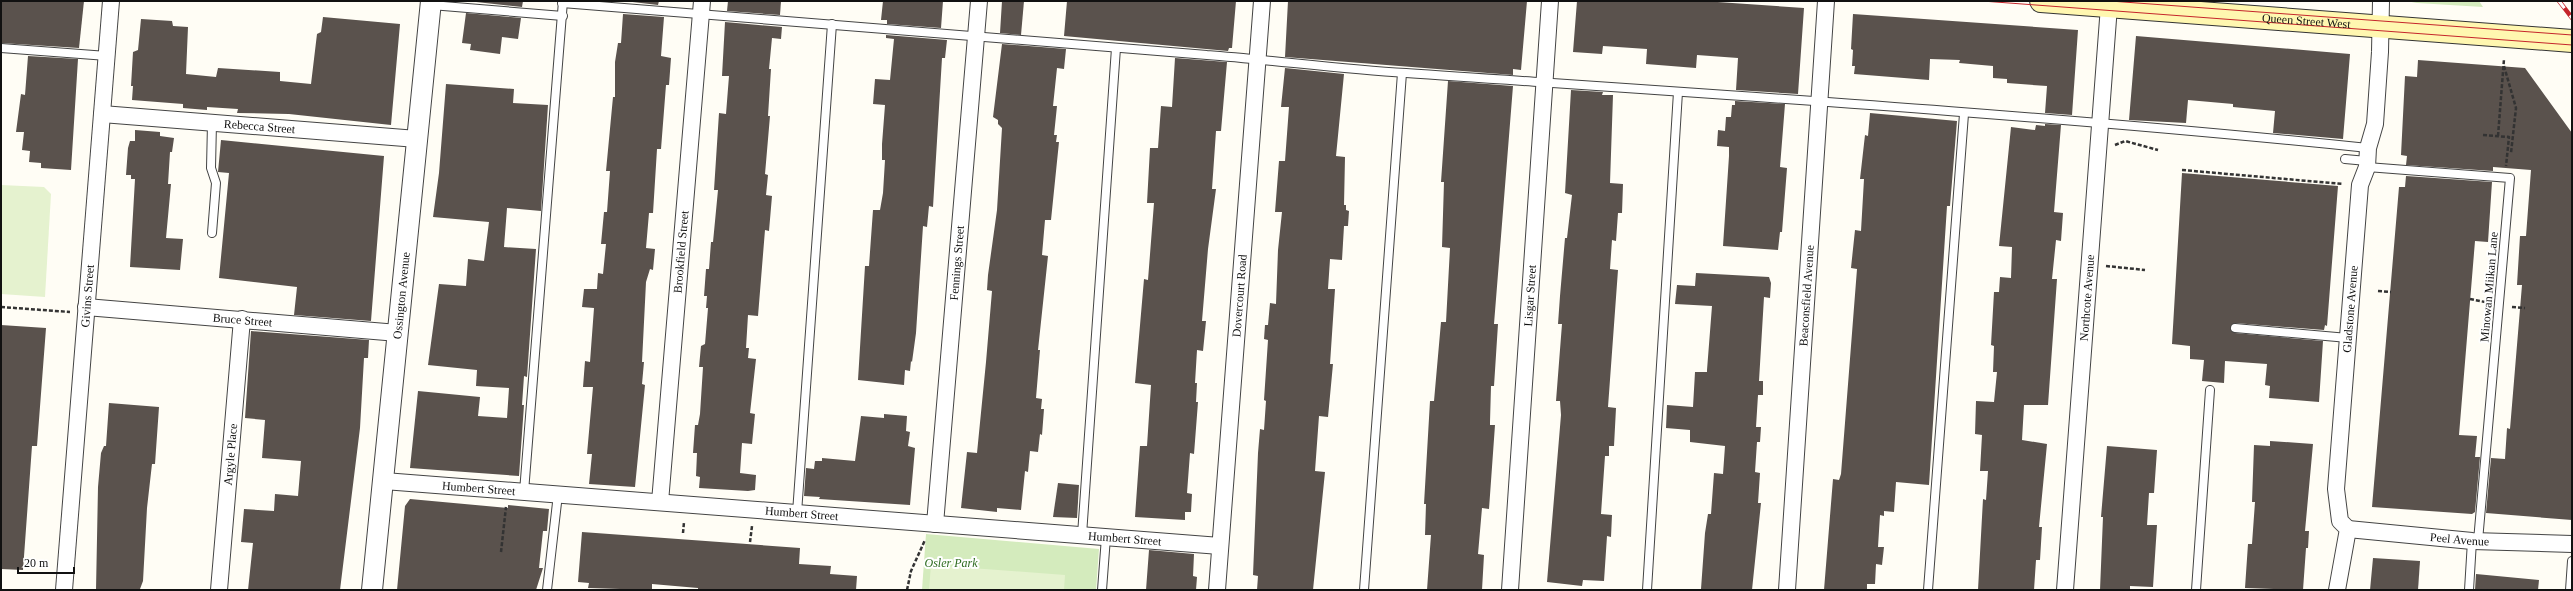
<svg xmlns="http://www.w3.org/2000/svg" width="2573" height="591" font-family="Georgia,serif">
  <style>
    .green { fill: #d4ebbd }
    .pitch { fill: #e5f2cf }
    .building { fill: #5a524d }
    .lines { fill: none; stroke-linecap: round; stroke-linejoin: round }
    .service-casing { stroke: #444; stroke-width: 10 }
    .minor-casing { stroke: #444; stroke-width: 18 }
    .tertiary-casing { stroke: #444; stroke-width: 22 }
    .secondary-casing { stroke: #333; stroke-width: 24 }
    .path { stroke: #333; stroke-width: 2.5; stroke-dasharray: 4 2; stroke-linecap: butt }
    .service { stroke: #fff; stroke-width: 8 }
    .minor { stroke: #fff; stroke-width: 16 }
    .tertiary { stroke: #fff; stroke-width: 20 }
    .secondary { stroke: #fff7b0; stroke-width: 22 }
    .tram { stroke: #c5252b; stroke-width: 1 }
    .rail-casing { stroke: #c5252b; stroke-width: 4.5 }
    .rail { stroke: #fff; stroke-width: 3; stroke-dasharray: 9; stroke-linecap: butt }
    .labels { text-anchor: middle; stroke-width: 4; stroke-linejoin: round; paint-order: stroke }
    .street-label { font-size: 12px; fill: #111; stroke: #fff }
    .park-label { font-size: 12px; font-style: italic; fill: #2d6b1f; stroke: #fff }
  </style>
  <rect width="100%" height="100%" fill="#fffdf5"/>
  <g class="green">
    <polygon points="2406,1 2479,1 2483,7 2417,3"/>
    <polygon points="926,534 1099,549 1096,590 922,590"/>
  </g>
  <g class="pitch">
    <polygon points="1,185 44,187 51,194 45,297 1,294"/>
    <polygon points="931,565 1065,575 1064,590 929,590"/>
  </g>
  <g class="building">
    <polygon points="1,1 84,1 79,48 1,43"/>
    <polygon points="467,1 523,1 522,7"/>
    <polygon points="624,1 659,1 658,5"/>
    <polygon points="728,1 781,1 780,15 727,11"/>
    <polygon points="883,1 943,1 941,28 887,24 887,20 881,20"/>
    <polygon points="1002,1 1024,1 1021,35 1000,33"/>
    <polygon points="1067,1 1236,1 1232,48 1229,48 1228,51 1064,36"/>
    <polygon points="1288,1 1527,1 1521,70 1513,69 1513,75 1285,57"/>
    <polygon points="1577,1 1703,1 1804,8 1798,94 1736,90 1738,58 1697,55 1696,68 1646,64 1647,49 1603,46 1602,54 1573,52"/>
    <polygon points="466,13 521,18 518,39 502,37 500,54 470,50 471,44 462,43"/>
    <polygon points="623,14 664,17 661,56 671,58 669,85 666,85 661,149 657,149 653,213 649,213 646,248 655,249 653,270 650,269 646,282 642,362 644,362 642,384 645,385 635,487 589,484 592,454 587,454 593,387 583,387 585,361 590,362 594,308 582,307 584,289 597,289 598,273 603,274 606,244 601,244 604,212 607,212 610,171 606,171 613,97 615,97 615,62 618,43 621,43"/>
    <polygon points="1853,14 2078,30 2072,115 2045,113 2047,86 2007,83 2007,79 1993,78 1993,66 1959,63 1960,60 1930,59 1929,80 1854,74 1855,66 1852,66 1853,50 1851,49"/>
    <polygon points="323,17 400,24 391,125 289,114 237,113 238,109 207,107 207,110 183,108 183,104 132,100 133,86 131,86 133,52 138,50 141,19 172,21 173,26 188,27 186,74 216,77 218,68 280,72 280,81 311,84 317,34 321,32"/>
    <polygon points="725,22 782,27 781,39 772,38 769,69 771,69 768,116 770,116 765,174 768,175 766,195 772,196 769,231 765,230 758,316 748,315 746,348 749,348 748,358 756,359 750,413 755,414 752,444 742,443 740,473 756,475 755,490 748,491 699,488 700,477 696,476 697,453 693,453 695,425 698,425 700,414 703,367 699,367 701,346 705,344 708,308 706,308 707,296 704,296 706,269 709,269 711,242 713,242 718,190 714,190 719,113 726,114 729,76 722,76"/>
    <polygon points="886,35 947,40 945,58 942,58 933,207 929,206 927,227 923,226 916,333 912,362 911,361 910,371 905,370 904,385 858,380 865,266 869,266 873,210 880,210 883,193 885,160 882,160 882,144 885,105 873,104 875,79 890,80 894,39 886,38"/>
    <polygon points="2136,36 2350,54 2343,139 2273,133 2275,111 2233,107 2233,104 2188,100 2186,123 2129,120"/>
    <polygon points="1002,44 1066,49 1064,69 1057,68 1053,106 1057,106 1054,135 1057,135 1056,142 1059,142 1051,220 1045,220 1042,255 1048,256 1038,350 1040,350 1036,398 1042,399 1041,409 1044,409 1042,435 1040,434 1038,452 1030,451 1028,472 1025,471 1021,510 997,508 997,512 961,508 967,452 977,453 986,362 992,291 987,290 988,275 997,210 1002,128 998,124 998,120 993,117"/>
    <polygon points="28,56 78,59 71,170 41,168 41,163 29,162 30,151 22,150 24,132 16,132 21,94 25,95"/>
    <polygon points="1175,58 1227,62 1221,131 1216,131 1212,189 1216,189 1208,249 1202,321 1206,321 1203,351 1197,350 1195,383 1197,383 1196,402 1198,402 1194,454 1190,453 1187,493 1192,494 1191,512 1185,512 1185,520 1135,517 1140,446 1147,446 1151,385 1135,383 1144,279 1148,280 1154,203 1147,203 1150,148 1158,148 1161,106 1172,107"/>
    <polygon points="2418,60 2525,68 2572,133 2572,520 2486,513 2491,458 2505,459 2507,428 2510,429 2522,285 2517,285 2520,236 2526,236 2531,170 2493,167 2493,171 2406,165 2407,156 2401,155 2405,76 2417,77"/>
    <polygon points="1285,68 1344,74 1336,156 1345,157 1344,205 1346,205 1346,210 1349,211 1348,226 1344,226 1342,260 1330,259 1328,289 1335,289 1330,364 1333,364 1328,417 1319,416 1315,471 1325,472 1313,590 1257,590 1258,576 1253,575 1258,453 1260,429 1264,430 1266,401 1264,400 1268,340 1264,339 1265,325 1268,325 1270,303 1276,304 1278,250 1282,212 1275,212 1279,161 1285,161 1289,107 1281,107"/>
    <polygon points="1448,81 1513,86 1494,324 1498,324 1494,386 1491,386 1490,422 1490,425 1495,425 1489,509 1482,508 1478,554 1484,555 1482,590 1427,590 1431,535 1425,535 1426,504 1424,504 1430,401 1434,401 1441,322 1446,322 1450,248 1442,247 1444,182 1441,182"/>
    <polygon points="446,84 514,89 513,103 548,105 541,211 507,208 504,247 536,249 527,377 524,376 522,405 524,405 519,476 410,468 418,391 480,397 478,416 507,418 509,388 476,386 477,370 428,365 439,284 466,286 468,259 484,261 489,222 433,217 439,173"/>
    <polygon points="1571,90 1603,92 1602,95 1613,95 1610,183 1623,184 1622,213 1618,213 1616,241 1612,240 1610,269 1618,270 1608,407 1616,408 1614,446 1609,446 1609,456 1605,456 1601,514 1612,515 1611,537 1607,536 1604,581 1583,580 1582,586 1547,582 1561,415 1560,401 1556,401 1562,324 1558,324 1560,296 1565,238 1567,238 1572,195 1565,193"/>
    <polygon points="1735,101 1785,104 1780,167 1787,168 1782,232 1780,232 1778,250 1723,246 1729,156 1729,147 1717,146 1718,130 1725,131 1726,117 1731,117 1732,105 1735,105"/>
    <polygon points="1870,113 1957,121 1950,206 1947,206 1929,485 1896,482 1894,512 1884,511 1884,516 1880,515 1878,547 1884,547 1882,565 1876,564 1875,584 1867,584 1867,590 1824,590 1833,479 1839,480 1841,474 1857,269 1851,268 1855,230 1861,231 1864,179 1860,179 1865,135 1868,136"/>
    <polygon points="2045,124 2061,125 2054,212 2063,213 2061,241 2056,240 2052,279 2057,279 2048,405 2024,405 2022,440 2047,444 2039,527 2042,527 2040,560 2036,560 2034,590 1978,590 1983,499 1986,500 1988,471 1980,471 1982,435 1975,434 1976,401 1994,402 1997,372 1993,372 1994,346 1991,345 1994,292 1999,292 2000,277 2011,278 2012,247 1999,246 2011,127 2035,130 2036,125 2045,126"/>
    <polygon points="135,130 160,132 160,136 174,138 172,152 170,152 168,184 171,184 166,238 183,239 180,270 130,267 135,179 131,179 131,175 126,175 128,148 130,141 135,141"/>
    <polygon points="221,140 384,156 371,321 294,315 297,287 219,278 229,173 218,172"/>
    <polygon points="2182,173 2338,186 2327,326 2325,325 2324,330 2235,323 2230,328 2235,333 2323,341 2319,402 2269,398 2270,386 2265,385 2267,364 2225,361 2224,383 2202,381 2204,360 2190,359 2190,346 2172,344"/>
    <polygon points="2406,176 2492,182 2488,242 2475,241 2459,435 2477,436 2475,457 2480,457 2475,512 2472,514 2372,507 2399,187 2405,187"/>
    <polygon points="1696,273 1769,277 1771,283 1770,298 1764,297 1759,381 1763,381 1763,395 1758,395 1756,427 1761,427 1760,442 1757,442 1755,472 1760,473 1758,503 1761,503 1752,590 1701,589 1705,533 1708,514 1711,514 1714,473 1723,474 1725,446 1690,442 1690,430 1666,428 1667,405 1693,407 1695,372 1707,372 1707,370 1712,306 1675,304 1677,285 1695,286"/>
    <polygon points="1,325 46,328 37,446 32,446 23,570 1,569"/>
    <polygon points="251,331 369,340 368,358 364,358 360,428 340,590 248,590 253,543 241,542 244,509 274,511 275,494 298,496 301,461 262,458 265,420 245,418"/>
    <polygon points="109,403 159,407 155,464 152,464 147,508 143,581 140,589 96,590 98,487 101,453 104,446 106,446"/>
    <polygon points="884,414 907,416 906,431 910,432 908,446 915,448 910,505 819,499 820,497 804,496 806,468 814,469 815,461 822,461 822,458 855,461 861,416 884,418"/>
    <polygon points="2270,441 2313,444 2305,531 2309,531 2308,548 2306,548 2303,590 2245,588 2248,544 2252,544 2255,502 2252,502 2254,445 2270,446"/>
    <polygon points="2107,446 2157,450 2154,493 2149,493 2147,525 2157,525 2153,587 2130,586 2130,590 2100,590 2103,517 2101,517"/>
    <polygon points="1058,483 1079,485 1077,518 1053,517"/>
    <polygon points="410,499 508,508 508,505 549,509 547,531 543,531 539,568 543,568 536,590 397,590 405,506"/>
    <polygon points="582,532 800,548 799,564 831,566 830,574 857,576 856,590 698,590 698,588 652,584 652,590 588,588 589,583 578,582"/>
    <polygon points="1149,550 1194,554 1193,576 1197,577 1196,590 1146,590"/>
    <polygon points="2373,558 2420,561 2418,590 2370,590"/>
    <polygon points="2476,574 2539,580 2538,590 2475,590"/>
  </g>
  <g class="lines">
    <defs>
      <g id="service">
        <path d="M562,3C777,21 992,38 1207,55C1273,60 1339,69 1406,73C1727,95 2048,115 2368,148"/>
        <polyline points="431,5 563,16"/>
        <polyline points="1,48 107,56"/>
        <polyline points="212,123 211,168 216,183 212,233"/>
        <polyline points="2345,159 2367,161"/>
        <polyline points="2367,167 2510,178 2478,541"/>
        <polyline points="2235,328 2348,338"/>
        <polyline points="524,492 563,1"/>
        <polyline points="797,513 832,24"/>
        <polyline points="1082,535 1116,48"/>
        <polyline points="547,590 558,494"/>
        <polyline points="1102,590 1106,537"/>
        <polyline points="1364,590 1402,73"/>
        <polyline points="1647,590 1678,92"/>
        <polyline points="1928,590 1964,114"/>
        <polyline points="2196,590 2210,390"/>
        <polyline points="2469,590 2472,541"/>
        <polyline points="2570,590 2572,561"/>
      </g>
      <g id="minor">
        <path id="s1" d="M102,114L417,139"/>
        <path id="s2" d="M86,307L398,333"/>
        <path id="s3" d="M384,481L1220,546"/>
        <path id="s4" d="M660,502L702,1"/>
        <path id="s5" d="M935,524L979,1"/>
        <path id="s6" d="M2348,529L2472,541L2572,544"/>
        <path id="s7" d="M64,590L111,1"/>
        <path id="s8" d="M219,590L242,319"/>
        <path id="s9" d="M1217,590L1262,1"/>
        <path id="s10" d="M1510,590L1550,1"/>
        <path id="s11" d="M1787,590L1826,1"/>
        <path id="s12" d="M2065,590L2109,6"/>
        <path id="s13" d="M2337,590L2348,529L2340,521L2336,489L2360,185L2367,167L2368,148L2375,124L2380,52L2381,1"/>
      </g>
      <g id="tertiary">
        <path id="s14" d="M372,590L431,1"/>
      </g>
      <g id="secondary">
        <path id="s15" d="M2041,1L2572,41"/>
      </g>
    </defs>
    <use href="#service" class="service-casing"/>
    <use href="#minor" class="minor-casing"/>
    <use href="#tertiary" class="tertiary-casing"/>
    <use href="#secondary" class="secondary-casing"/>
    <g class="path">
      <polyline points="2504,66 2516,108 2511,153"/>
      <polyline points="2483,135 2509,137 2506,166"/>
      <polyline points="2498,136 2504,59"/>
      <polyline points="2115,145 2125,141 2158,150"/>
      <polyline points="2182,170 2343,184"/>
      <polyline points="2106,266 2145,270"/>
      <polyline points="2378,291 2391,292"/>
      <polyline points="2470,299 2485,302"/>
      <polyline points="1,307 70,312"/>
      <polyline points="2512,307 2525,308"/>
      <polyline points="683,533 684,522"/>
      <polyline points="750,542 752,526"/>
      <polyline points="501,552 506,507"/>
      <polyline points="907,590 911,571 925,540"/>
    </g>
    <use href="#service" class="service"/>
    <use href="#minor" class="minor"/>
    <use href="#tertiary" class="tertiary"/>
    <use href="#secondary" class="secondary"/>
    <g class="tram">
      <polyline points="1982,1 2572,45"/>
      <polyline points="2110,1 2572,35"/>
    </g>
    <defs>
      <polyline id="rail" points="2559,1 2572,18"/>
    </defs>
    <use href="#rail" class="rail-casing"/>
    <use href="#rail" class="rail"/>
  </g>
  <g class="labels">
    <g class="street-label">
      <text dy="4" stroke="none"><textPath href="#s15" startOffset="266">Queen Street West</textPath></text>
      <text dy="4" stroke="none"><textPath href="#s1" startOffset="158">Rebecca Street</textPath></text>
      <text dy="4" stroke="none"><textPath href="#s4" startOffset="251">Brookfield Street</textPath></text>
      <text dy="4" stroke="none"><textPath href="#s5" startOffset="262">Fennings Street</textPath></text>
      <text transform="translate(2489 287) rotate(-85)" y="4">Minowan Miikan Lane</text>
      <text dy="4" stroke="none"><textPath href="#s7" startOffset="295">Givins Street</textPath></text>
      <text dy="4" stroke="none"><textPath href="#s9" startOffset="295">Dovercourt Road</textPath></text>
      <text dy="4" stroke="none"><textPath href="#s10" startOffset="295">Lisgar Street</textPath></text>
      <text dy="4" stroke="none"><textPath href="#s11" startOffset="295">Beaconsfield Avenue</textPath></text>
      <text dy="4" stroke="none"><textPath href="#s14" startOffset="296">Ossington Avenue</textPath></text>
      <text dy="4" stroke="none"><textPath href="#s12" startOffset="293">Northcote Avenue</textPath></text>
      <text dy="4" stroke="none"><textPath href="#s13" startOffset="286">Gladstone Avenue</textPath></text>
      <text dy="4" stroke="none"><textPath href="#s2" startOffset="157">Bruce Street</textPath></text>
      <text dy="4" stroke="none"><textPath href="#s8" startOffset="136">Argyle Place</textPath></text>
      <text dy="4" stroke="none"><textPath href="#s3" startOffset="95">Humbert Street</textPath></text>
      <text dy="4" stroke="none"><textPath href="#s3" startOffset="419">Humbert Street</textPath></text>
      <text dy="4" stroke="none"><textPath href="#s3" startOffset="743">Humbert Street</textPath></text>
      <text dy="4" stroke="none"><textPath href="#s6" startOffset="112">Peel Avenue</textPath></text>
    </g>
    <g class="park-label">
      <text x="951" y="567">Osler Park</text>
    </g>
  </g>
  <rect width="2573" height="591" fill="none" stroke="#111111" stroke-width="4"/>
  <path d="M18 567v6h56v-6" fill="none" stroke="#111111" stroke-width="2"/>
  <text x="24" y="567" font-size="12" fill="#111111" stroke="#ffffff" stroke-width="3" paint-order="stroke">20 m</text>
</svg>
